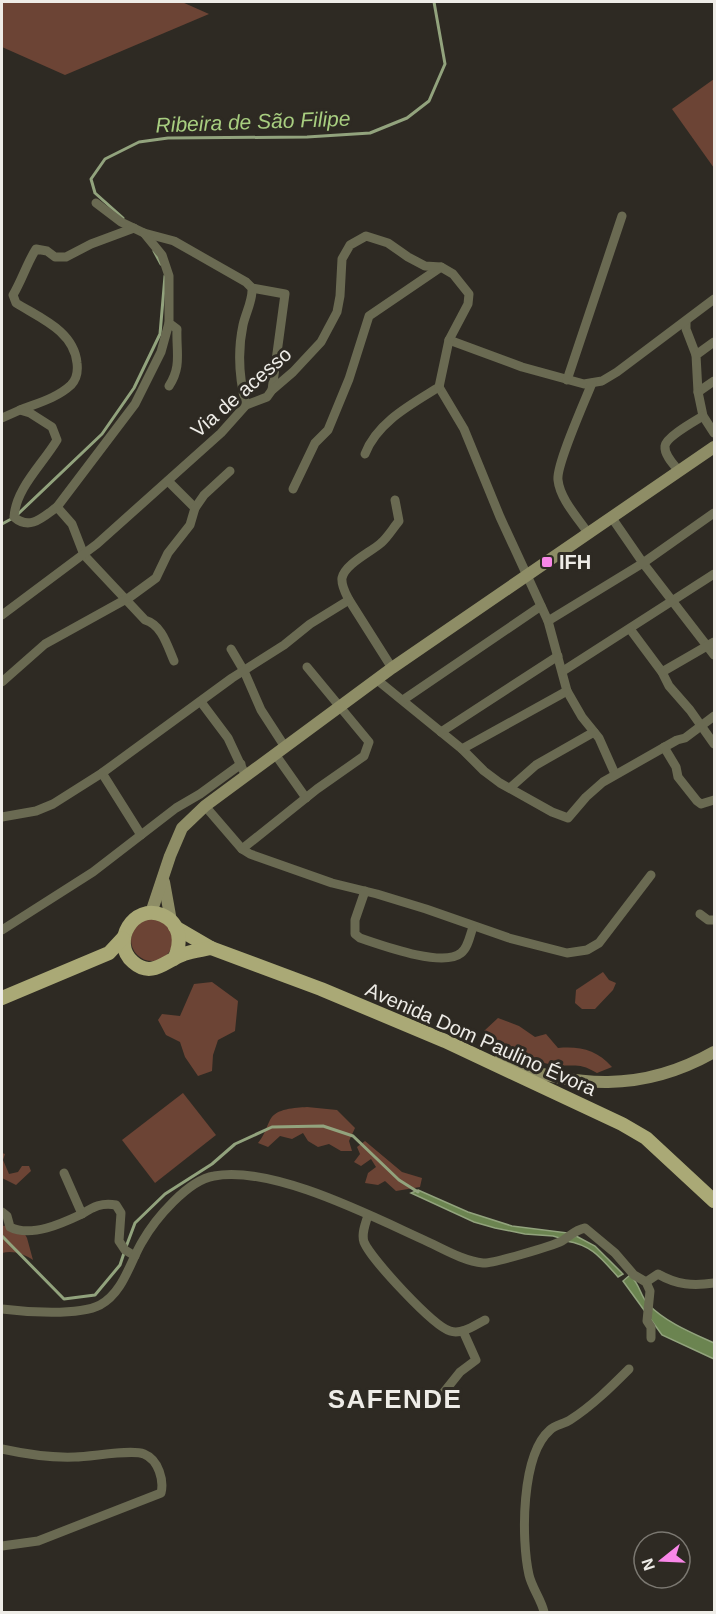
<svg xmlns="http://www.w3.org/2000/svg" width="716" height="1614" font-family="Arial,sans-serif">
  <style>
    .green { fill: #6c4435 }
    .water { fill: #6b8450; stroke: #92a37d; stroke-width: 1.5 }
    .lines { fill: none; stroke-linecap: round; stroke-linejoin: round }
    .stream { stroke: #92a37d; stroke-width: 3 }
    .street { stroke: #6a6a52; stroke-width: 9 }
    .secondary { stroke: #8e8d66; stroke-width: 12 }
    .primary { stroke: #aaa976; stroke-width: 14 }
    .poi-dot { fill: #f987e8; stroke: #2e2a23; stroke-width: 2 }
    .labels { text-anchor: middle; stroke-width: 6; stroke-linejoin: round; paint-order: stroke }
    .street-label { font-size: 20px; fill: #eeece7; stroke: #2e2a23 }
    .poi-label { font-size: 20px; font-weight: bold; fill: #eeece7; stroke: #2e2a23; text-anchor: start }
    .water-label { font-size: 21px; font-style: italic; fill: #a8ce80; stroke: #2e2a23 }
    .district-label { font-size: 26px; font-weight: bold; letter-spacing: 1.5px; fill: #eeece7; stroke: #2e2a23 }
  </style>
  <rect width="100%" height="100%" fill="#2e2a23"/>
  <g class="green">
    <polygon points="2,2 182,2 209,14 65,75 2,47"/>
    <polygon points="714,79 714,168 672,109"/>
    <circle cx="152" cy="940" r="21"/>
    <polygon points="603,972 609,980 616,983 613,990 595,1009 582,1009 575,1003 576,990"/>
    <polygon points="212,982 238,1001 235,1031 218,1040 213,1055 212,1071 198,1076 185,1057 180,1042 166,1035 158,1020 162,1014 180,1016 194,984"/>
    <path d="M498,1018L519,1026L535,1037L546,1034L558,1048C580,1046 597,1050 612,1067L597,1073C578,1062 576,1067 556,1065C539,1064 507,1052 493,1043C489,1040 487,1035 484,1031Z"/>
    <polygon points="183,1093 216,1135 155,1183 122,1140"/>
    <path d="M307,1107L337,1110L355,1128L349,1141L352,1151H341L329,1144L318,1147L308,1141L303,1133L292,1139L280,1136L268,1147L258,1143C264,1136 266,1128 270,1120C276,1108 295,1108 307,1107Z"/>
    <polygon points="365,1141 402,1172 422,1178 420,1187 396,1191 385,1181 378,1185 365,1183 368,1173 376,1167 371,1159 361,1166 354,1162 360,1154 357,1147"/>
    <polygon points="2,1153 5,1154 3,1160 9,1174 18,1172 22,1166 29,1166 31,1171 16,1185 2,1178"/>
    <path d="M10,1225L22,1229L27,1238L33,1260C24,1254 13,1250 2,1253V1226Z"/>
  </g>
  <g class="water">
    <polygon points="418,1190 468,1212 512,1226 568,1233 563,1239 553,1236 525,1234 495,1228 474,1222 411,1193"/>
    <path d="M576,1236L595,1246L623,1274L618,1277C601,1258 592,1245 566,1241Z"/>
    <path d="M630,1275C641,1286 640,1296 648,1304C665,1322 692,1333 714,1343V1359L662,1335L623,1281Z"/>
  </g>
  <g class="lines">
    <g class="stream">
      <polyline points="123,218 95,193 91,179 105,159 139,142 168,138 307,137 370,133 407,118 429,101 445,64 434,2"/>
      <polyline points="154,251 161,264"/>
      <polyline points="18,514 102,434 134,388 160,334 165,276"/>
      <polyline points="2,524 13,518"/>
      <polyline points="2,1236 64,1299 95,1295 120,1265 124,1253"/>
      <polyline points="126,1247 135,1223 165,1194 212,1164 235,1144 272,1127 323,1126 353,1136 399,1180 418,1192"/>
    </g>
    <g class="street">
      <path d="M96,203L121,222L144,233L174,241L246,282L252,288C253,300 246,312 243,325C237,353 239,378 246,405"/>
      <path d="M144,233L162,255L169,276V323L177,329C176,352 182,366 169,386"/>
      <polyline points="252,288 285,294 272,390"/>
      <polyline points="686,321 686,329 696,355"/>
      <polyline points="449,340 522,367 584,384 602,381 617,372 714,299"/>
      <polyline points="714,342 696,355 698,392 714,381"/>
      <polyline points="567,380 622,216"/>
      <polyline points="439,387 464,429 500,517 548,621 567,691 582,717 599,738 615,774"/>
      <polyline points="698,392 703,416 714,433"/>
      <path d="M20,410C38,403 57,398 71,385C77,379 78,371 77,363C74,331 40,318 16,303L13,295C22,280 27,263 36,249L47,251L55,257H66L91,244L134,228"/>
      <path d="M2,418L20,410L30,413L52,427L57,440C42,465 16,488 14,517C30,531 43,517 57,507L72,524L84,555L145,620C162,625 167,645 174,661"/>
      <path d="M365,454C377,422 412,404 439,387"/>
      <path d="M679,471C674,465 664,455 665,446C666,437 695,421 703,416"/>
      <polyline points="168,481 195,508"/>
      <polyline points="293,489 315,443 328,430 349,379 369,316 441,267"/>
      <polyline points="57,507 135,404 161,352 169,323"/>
      <polyline points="612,518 643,563 714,655"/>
      <path d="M588,533C578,518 560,499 558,480C556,465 585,401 592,383"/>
      <polyline points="2,615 97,544 221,433 246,405 267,397 272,390 293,372 321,342 337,312 340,296 342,259 350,245 366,236 388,243 408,257 425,266 441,267 453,274 469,294 468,304 449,340 439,387"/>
      <polyline points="548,621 643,563 714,513"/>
      <polyline points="630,629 662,672 669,686 690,710 714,744"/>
      <polyline points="231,649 244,671 261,710 285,747"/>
      <path d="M392,668L349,600C346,594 341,586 342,578C345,564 371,552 381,543C388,537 393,528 399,521L395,500"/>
      <polyline points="563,671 714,574"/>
      <polyline points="662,672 714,642"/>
      <polyline points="376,679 462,749 484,771 500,783 552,812 568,818 586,797 603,782 677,740 685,738 714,716"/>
      <polyline points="2,682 45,644 130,597 156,578 168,553 190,525 195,508 204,495 230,471"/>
      <polyline points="403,700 541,606"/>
      <polyline points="201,702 228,738 243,770"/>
      <polyline points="441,732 558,656"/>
      <polyline points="664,747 676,767 678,777 697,801 701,804 714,800"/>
      <polyline points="462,749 567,691"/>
      <polyline points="275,754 306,798"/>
      <polyline points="102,773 141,835"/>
      <polyline points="510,788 536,765 594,732"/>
      <polyline points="205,806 242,849 250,854 332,883 377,894 426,909 509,938 567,953 587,950 599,943 651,875"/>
      <polyline points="2,817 36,811 53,804 102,773 232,678 284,645 310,624 349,600"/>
      <polyline points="242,849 317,789 364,756 369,742 307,667"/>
      <path d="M365,891L355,920V934L360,938C381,945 443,968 461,953C468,948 470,935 473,927"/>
      <polyline points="700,914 708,920 714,920"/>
      <polyline points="2,930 93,872 176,808 200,794 241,764"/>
      <path d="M64,1173L82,1214C93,1207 102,1202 116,1205L121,1213L119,1241L125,1250L135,1256"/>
      <path d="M2,1212L7,1216L10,1227C31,1238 63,1223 82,1214"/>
      <path d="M368,1215C366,1223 361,1233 364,1242C371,1259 433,1326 450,1331C462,1335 475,1325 485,1320"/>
      <path d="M646,1282L658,1274C677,1285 693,1286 714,1283"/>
      <path d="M2,1309C25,1312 79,1316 100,1305C123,1293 130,1262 142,1242C155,1219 188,1180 214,1176C272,1165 371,1216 424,1240C442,1248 463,1261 483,1263C492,1264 552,1246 562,1241C570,1236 575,1230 585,1228L615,1253L634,1275L646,1282L650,1291L647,1321L651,1327V1338"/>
      <polyline points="444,1392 460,1372 476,1360 463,1331"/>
      <path d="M2,1449C25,1454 51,1458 75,1457C91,1457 131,1449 144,1454C159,1460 164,1481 161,1493L38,1541L2,1546"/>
      <path d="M544,1612C541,1599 532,1588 529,1575C521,1539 521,1455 550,1430C555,1425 564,1424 570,1420C592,1406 611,1387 629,1369"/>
    </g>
    <g class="secondary">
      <polyline points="164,882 171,921"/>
      <polyline points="151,913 170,856 182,828 205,806 392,668 714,447"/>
      <path d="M499,1061C575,1088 642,1093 714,1052"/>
    </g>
    <g class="primary">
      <polyline points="175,927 211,948 321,989 445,1041 622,1124 646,1138 714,1201"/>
      <path d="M174,959C182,943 181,923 162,915C134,903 110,942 133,962C152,979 166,960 184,954C192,951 202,950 211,948"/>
      <polyline points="2,998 109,953 123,938"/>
    </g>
  </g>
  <rect class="poi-dot" x="541" y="556" width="12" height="12" rx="3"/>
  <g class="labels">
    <g class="street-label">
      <text transform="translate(241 392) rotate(-41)" y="7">Via de acesso</text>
      <text transform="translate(481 1039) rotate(24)" y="7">Avenida Dom Paulino Évora</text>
    </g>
    <g class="poi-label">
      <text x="559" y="569">IFH</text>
    </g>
    <g class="water-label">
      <text transform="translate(253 122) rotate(-2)" y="7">Ribeira de São Filipe</text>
    </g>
    <g class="district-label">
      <text x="395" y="1408">SAFENDE</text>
    </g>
  </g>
  <rect width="716" height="1614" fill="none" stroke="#eeece7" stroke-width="6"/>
  <g transform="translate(662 1560) rotate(252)"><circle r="28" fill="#2e2a23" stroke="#7b7871" stroke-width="1.5"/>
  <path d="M0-4.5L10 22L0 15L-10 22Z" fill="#f987e8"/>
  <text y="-9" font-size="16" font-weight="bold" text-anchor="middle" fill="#eeece7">N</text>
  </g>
</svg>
